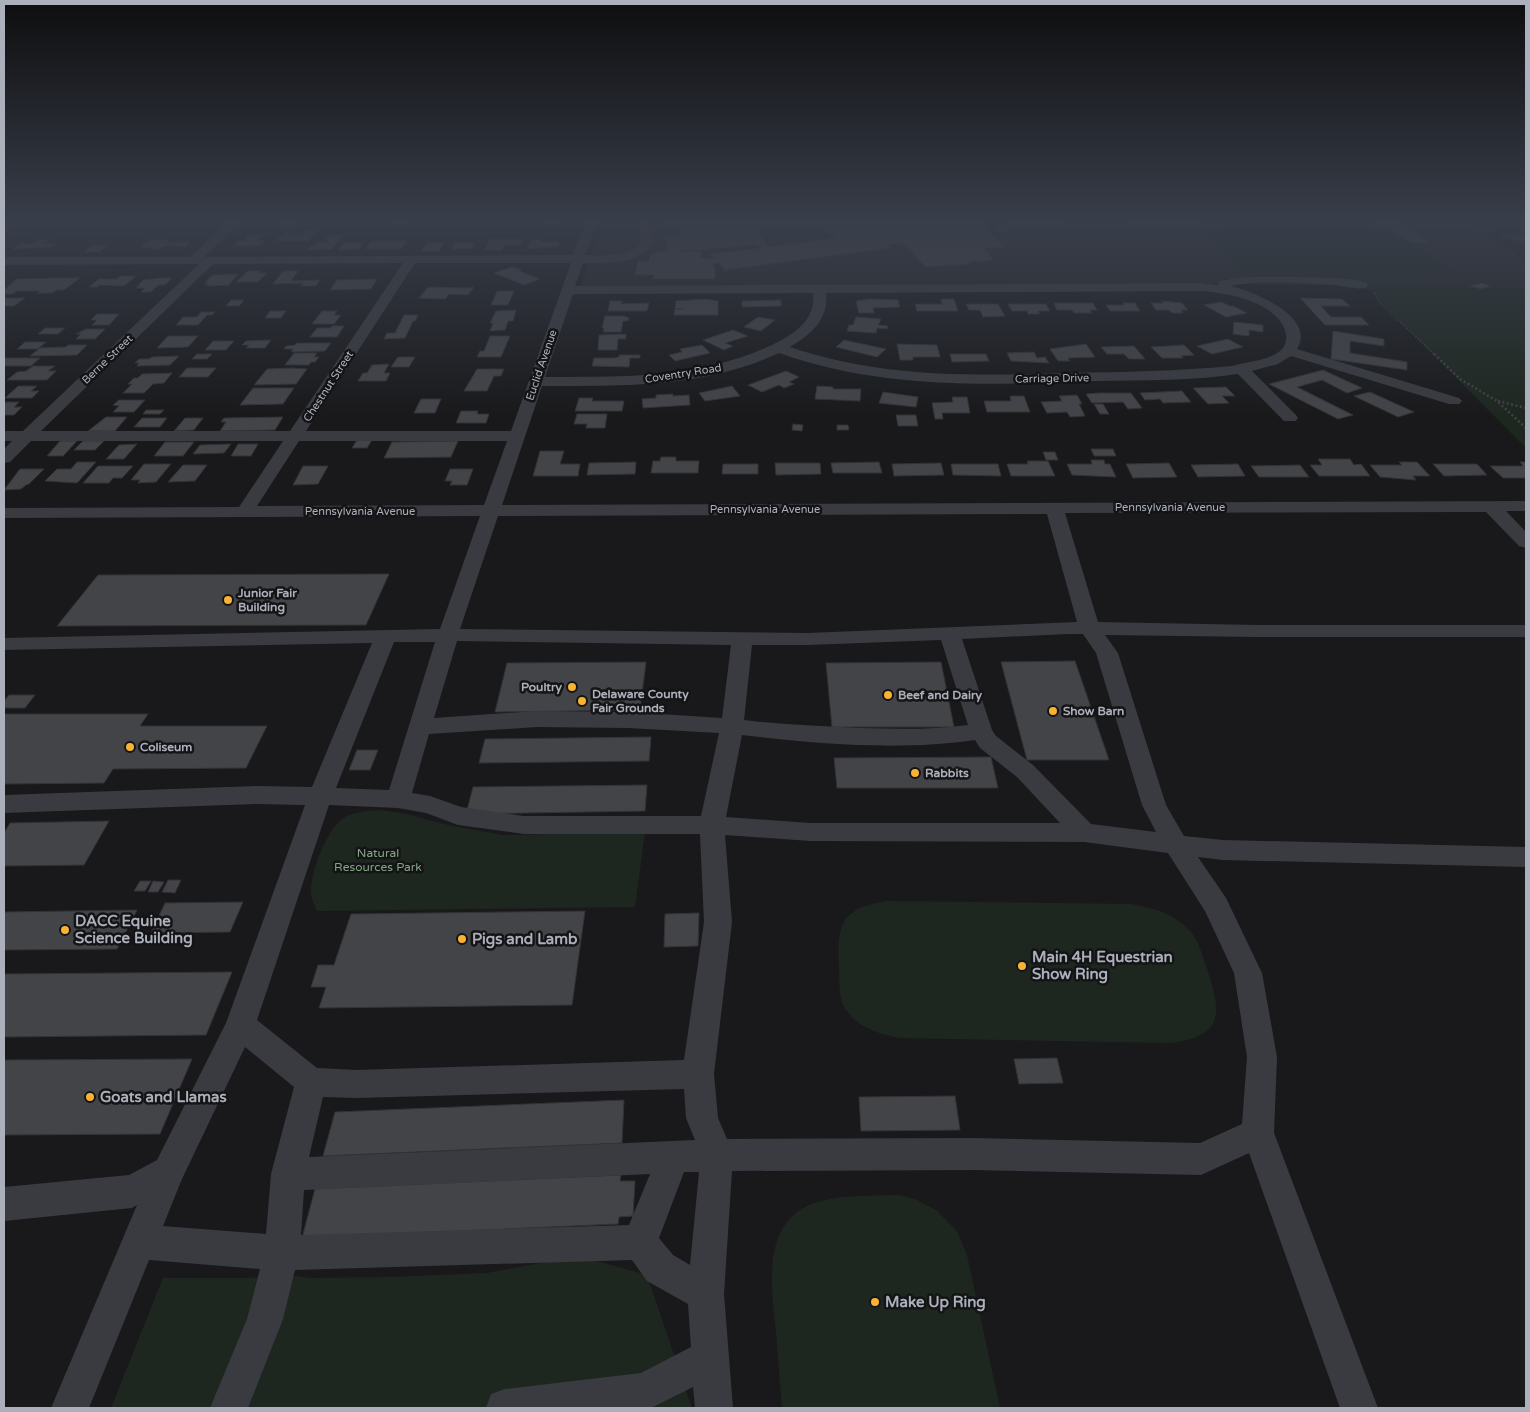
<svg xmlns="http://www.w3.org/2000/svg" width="1530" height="1412" font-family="'Varela Round',sans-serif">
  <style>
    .built { fill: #252528 }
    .green { fill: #1e271f }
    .building { fill: #434448; stroke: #333337; fill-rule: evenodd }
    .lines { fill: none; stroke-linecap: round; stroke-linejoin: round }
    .path-far1 { stroke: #404248; stroke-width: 2; stroke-dasharray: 1 2; stroke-linecap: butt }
    .path { stroke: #404248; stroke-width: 2.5; stroke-dasharray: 2 2.5; stroke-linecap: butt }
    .minor { fill: #3a3b40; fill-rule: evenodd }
    .rail { stroke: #4d4f56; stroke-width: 2; stroke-dasharray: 4 2.5; stroke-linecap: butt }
    .poi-dot { fill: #fab232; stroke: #141416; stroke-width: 2 }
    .labels { text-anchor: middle; stroke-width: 5; stroke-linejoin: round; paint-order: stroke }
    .far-street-label { font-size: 11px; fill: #abb0bb; stroke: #141416 }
    .poi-label { font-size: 12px; font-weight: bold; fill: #abb0bb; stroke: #141416; text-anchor: start }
    .park-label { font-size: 12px; fill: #81a783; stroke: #141416 }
    .near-poi-label { font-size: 15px; font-weight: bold; fill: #abb0bb; stroke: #141416; text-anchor: start }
  </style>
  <rect width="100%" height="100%" fill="#19191b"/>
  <polygon class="built" points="603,219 1456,219 1498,230 1491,236 1526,261 1526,289 1204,283 581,286"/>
  <g class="green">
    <polygon points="1239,219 1366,219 1424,251 1457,274 1455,277 1395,280 1260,279 1246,276 1214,245 1215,229 1226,222"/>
    <polygon points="1456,219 1503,219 1526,226 1526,237"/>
    <polygon points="1365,286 1526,289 1526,448"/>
    <path d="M381,810L407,814L448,825L503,835L645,832L635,907L317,911C315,906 311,899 311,893C310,873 328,824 347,816C358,811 369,811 381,810Z"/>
    <path d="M887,901L1131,904C1153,908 1174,913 1190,931C1199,941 1203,957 1207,969C1222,1013 1224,1036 1171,1043L900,1038C879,1034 857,1028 845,1008C838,998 840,982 839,970C837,926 839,908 887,901Z"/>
    <path d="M898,1195L915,1199L936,1210L957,1231L967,1255L1000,1408H782C780,1383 778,1358 776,1332C772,1290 760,1224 812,1204C839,1194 869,1196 898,1195Z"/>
    <polygon points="579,1256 647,1275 692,1408 111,1408 163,1278 248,1278 286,1275 311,1278 390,1277 487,1273"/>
  </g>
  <g class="building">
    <polygon points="392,219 410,219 406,224 388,224"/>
    <polygon points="542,219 562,219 561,221 557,221 556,224 541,224"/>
    <path d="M666,219H1007L982,221L989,228H986L1005,247L983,248L994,260L968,262L970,264L925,267L904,243L887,244L891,248L725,270L719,263L712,264L715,268V279H653L654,275H635L638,261H649L650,254L655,255L656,251H668L664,235L684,233L682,229L663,230L660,225L668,224ZM820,226L836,238L768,247L757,230ZM757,245L760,248L710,254L714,258L707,259L701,257V251H680Z"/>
    <polygon points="1371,219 1390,219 1431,242 1413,243"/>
    <polygon points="281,222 296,222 292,226 277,226"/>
    <polygon points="306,230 318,230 308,241 276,241 286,232 293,232 290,235 302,234"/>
    <polygon points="248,235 262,235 255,241 264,241 259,246 233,246 238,241 245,241"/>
    <polygon points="329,235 343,235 332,249 307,250 311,246 317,246 318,245 315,245 317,242 326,242 328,240 325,240"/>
    <polygon points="490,239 523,239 521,245 504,245 502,250 485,250"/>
    <polygon points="37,240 49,240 43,244 56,244 51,247 12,249 20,244 31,244"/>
    <polygon points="149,240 168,240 166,243 190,242 185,247 169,245 157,249 141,247"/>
    <polygon points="531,240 541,240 541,242 560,242 558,246 527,249"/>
    <polygon points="371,241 407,241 401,249 365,249"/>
    <polygon points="344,243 363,243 360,249 337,250"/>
    <polygon points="427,243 444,243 439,251 421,252"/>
    <polygon points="455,243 475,243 472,249 451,249"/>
    <polygon points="91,246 107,246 99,252 84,252"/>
    <polygon points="512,267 521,270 519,271 540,279 524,285 494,273"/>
    <polygon points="248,271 260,271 258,273 267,273 258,282 236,282"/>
    <polygon points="283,271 298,271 291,281 320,280 316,286 301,286 304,283 273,284"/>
    <polygon points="238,274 229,285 206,286 208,283 204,284 212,275"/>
    <polygon points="120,276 136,276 124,286 100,285 97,287 89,287 99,279 117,279"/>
    <polygon points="57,278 80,278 64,290 56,290 53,293 37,293 41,291 17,291 13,294 4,294 4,290 17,279"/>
    <polygon points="160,278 172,278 165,285 158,285 151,292 141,292 145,288 136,288 143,280"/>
    <polygon points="377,279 371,289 330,290 337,280"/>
    <polygon points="1481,283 1491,286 1481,289 1470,286"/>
    <polygon points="428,287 464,288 474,287 468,295 449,294 445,299 419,298"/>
    <polygon points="497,291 514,291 508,305 491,305"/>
    <polygon points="4,298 25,298 14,306 4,306"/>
    <polygon points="1300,298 1342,299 1350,306 1321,306 1331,317 1361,317 1369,325 1325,325"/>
    <polygon points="705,299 718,301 718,315 674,315 675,309 683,309 675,308 676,301"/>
    <polygon points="869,299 898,300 900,307 873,308 874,313 859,313 856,301"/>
    <polygon points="941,299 954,299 958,311 917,311 915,304 942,304"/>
    <polygon points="231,300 244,300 239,306 226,306"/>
    <polygon points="781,300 781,306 742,307 742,301"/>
    <polygon points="610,301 622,301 621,304 649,303 647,311 608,311"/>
    <polygon points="1162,301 1182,303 1188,310 1181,310 1183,313 1172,313 1169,310 1156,310 1151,303 1164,303"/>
    <polygon points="1221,302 1230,306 1233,306 1247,313 1226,317 1204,305"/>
    <polygon points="1054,303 1093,303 1097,310 1090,310 1092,313 1074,313 1072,310 1057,310"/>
    <polygon points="1123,303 1135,303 1140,311 1110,311 1106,305 1124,305"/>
    <polygon points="966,304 998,304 1005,316 983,317 980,310 969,310"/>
    <polygon points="1008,304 1046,304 1050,311 1038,311 1040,314 1028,314 1027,311 1012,311"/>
    <polygon points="516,310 513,321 508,321 505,330 490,331 493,323 490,323 496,311"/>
    <polygon points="270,311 286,311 281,318 265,318"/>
    <polygon points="322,311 337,311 334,315 341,315 334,324 312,324"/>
    <polygon points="201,312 215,312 212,315 207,315 198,325 176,325 183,317 197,317"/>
    <polygon points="97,314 119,314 109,325 92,325 97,320 91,320"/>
    <polygon points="404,315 418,315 415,321 413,321 405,338 384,339 387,333 395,333"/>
    <polygon points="605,316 624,316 629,318 628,321 623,321 621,332 603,332 604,328 602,328"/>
    <polygon points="758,317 775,320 761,331 744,327"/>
    <polygon points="856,317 881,319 878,325 888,326 887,329 877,328 876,333 847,331 849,325 853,325"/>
    <polygon points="1234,322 1263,325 1263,332 1249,330 1249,336 1233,334"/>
    <polygon points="332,326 344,326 337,337 310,337 317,328 331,328"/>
    <polygon points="45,328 65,328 58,334 38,334"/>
    <polygon points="86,329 105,329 95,339 76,339 81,334 76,334"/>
    <polygon points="733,330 748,336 725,343 733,346 724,350 703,340"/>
    <polygon points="1333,331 1384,339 1384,346 1350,341 1350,353 1407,362 1407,370 1331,359"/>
    <polygon points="626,334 626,339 618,339 617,350 598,350 599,335"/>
    <polygon points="168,336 198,336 188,347 157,348"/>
    <polygon points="490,336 510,336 501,357 477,357 480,351 484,351"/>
    <polygon points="1228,339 1243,347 1212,354 1197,346"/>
    <polygon points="271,340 265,348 246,348 249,345 242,345 246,341"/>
    <polygon points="844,340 886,349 877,357 836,347"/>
    <polygon points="213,341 234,341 226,350 205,350"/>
    <polygon points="25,342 46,342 38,349 17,349"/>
    <polygon points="297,343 331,343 325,351 291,352 293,349 284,349 286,346 295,345"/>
    <polygon points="897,344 937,345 940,357 913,357 913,360 900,360"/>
    <polygon points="1086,344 1095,357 1068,358 1070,361 1058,361 1050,349"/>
    <polygon points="68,345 87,345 77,355 30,356 40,348 66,347"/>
    <polygon points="702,345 710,353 675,361 669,355 682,352 680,349"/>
    <polygon points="1184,345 1194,355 1181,356 1183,358 1162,358 1151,347"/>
    <polygon points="1134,346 1145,359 1129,359 1124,354 1107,354 1101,347"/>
    <polygon points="1034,352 1037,358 1045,357 1049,363 1011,361 1007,353"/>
    <polygon points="294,353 317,353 314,357 319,357 315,362 311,362 309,365 285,365"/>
    <polygon points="197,354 212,354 207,359 192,359"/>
    <polygon points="950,354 986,354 989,361 952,362"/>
    <polygon points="619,355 640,355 640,358 630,358 629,367 592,366 594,358 614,358 619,357"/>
    <polygon points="179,356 170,365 137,366 139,363 135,363 139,359 149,359 152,357"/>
    <polygon points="398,357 415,357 409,367 391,367"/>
    <polygon points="4,358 40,358 31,366 4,366"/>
    <polygon points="389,364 384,373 390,373 386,381 358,381 363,373 367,373 372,365"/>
    <polygon points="33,366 55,366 48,371 56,371 47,380 7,380 17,372 26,371"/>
    <polygon points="187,368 216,368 208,377 179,377"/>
    <polygon points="267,369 293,368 307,369 296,384 254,385"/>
    <polygon points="477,369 504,369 501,376 494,376 487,391 464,391"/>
    <polygon points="1323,370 1362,388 1347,393 1322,380 1297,387 1353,415 1338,419 1269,384"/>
    <polygon points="786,371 799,377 789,382 794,384 784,388 779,385 762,392 748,385"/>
    <polygon points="172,373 164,383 153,384 144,393 123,393 132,384 128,384 134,378 138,378 142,374"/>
    <polygon points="18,386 37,386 31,391 39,391 32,398 5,398"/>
    <polygon points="732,386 740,396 705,401 699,393"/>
    <polygon points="817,386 833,387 833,389 861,389 860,401 815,399"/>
    <polygon points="1226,387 1235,396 1222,396 1229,403 1208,404 1193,388"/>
    <polygon points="253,388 294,388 283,404 240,405"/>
    <polygon points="1182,391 1191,402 1163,403 1160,399 1145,400 1140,393"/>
    <polygon points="883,392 918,397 916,407 879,403"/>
    <polygon points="1370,392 1414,412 1398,417 1354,396"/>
    <polygon points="1099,393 1131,393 1142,408 1128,409 1123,402 1092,403 1086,394"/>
    <polygon points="673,394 673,396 689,395 690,405 643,408 642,399 656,398 656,395"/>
    <polygon points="1077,395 1082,404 1079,404 1085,416 1070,417 1067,412 1047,413 1041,402 1062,401 1059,396"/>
    <polygon points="1010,396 1024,396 1030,412 987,412 984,401 1011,401"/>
    <polygon points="952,397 967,397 970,413 942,413 943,419 935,419 932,403 953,402"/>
    <polygon points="579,398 593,398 592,401 624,401 622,411 575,411"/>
    <polygon points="421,399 441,399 435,413 414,413"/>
    <polygon points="119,400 145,400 134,412 113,412 119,406 113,405"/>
    <polygon points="4,402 19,402 14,407 22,407 14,415 4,415"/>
    <polygon points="1094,404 1103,404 1109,414 1100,414"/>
    <polygon points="146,410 164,410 160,414 143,414"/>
    <polygon points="461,411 478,411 477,414 489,414 486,423 456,423"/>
    <polygon points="577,414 607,414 605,428 586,428 587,424 574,424"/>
    <polygon points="896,415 916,415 918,426 898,426"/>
    <polygon points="106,417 127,417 115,431 88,431"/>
    <polygon points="283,417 275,430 220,431 226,422 221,422 224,418"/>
    <polygon points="142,418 167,418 160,427 134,427"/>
    <polygon points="185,418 203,418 194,430 174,431"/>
    <polygon points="793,424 803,425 802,431 792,430"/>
    <polygon points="837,425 848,425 849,430 837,430"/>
    <polygon points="357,440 372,440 367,448 352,448"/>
    <polygon points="60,441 77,441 63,456 47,456"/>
    <polygon points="83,441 104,441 95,450 74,450"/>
    <polygon points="458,441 451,457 384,458 392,442"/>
    <polygon points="165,442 194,442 183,456 154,456"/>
    <polygon points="137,444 124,459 106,459 119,445"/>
    <polygon points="231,444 224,453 193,454 200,445"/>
    <polygon points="238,444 258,444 251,456 231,456"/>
    <polygon points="1091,449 1113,449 1116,456 1094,456"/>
    <polygon points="540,451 564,451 560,464 580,464 578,476 533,476"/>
    <polygon points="1043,452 1055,452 1058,460 1046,460"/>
    <polygon points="661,457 676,457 676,461 699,461 698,473 651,473 653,461 660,461"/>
    <polygon points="1318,459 1350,459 1354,465 1361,464 1370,476 1319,476 1310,465 1322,465"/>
    <polygon points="1091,460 1104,460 1105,464 1110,464 1116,477 1072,475 1067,464 1092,464"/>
    <polygon points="1027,461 1048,461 1055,476 1011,476 1007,464 1028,464"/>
    <polygon points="77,462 96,462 77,483 45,481 57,469 71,469"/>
    <polygon points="636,462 635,474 587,475 589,463"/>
    <polygon points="879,462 882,473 833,473 831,463"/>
    <polygon points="1399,462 1417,462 1430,476 1413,476 1416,480 1380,477 1370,465 1402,465"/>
    <polygon points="1520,462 1526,462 1526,478 1503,478 1490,466 1523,466"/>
    <polygon points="775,463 820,463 821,474 776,475"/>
    <polygon points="941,463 944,475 894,476 892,464"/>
    <polygon points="1169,463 1177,477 1133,478 1126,464"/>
    <polygon points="144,464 171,464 156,482 138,483 140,480 131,480"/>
    <polygon points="723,464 758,464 758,474 722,474"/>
    <polygon points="951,464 998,464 1001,476 953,475"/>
    <polygon points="1238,464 1245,476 1198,477 1191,465"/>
    <polygon points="1433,464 1477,464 1487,475 1444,476"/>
    <polygon points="183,465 207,465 195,481 168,482"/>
    <polygon points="1300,465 1309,477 1259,477 1251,466"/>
    <polygon points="98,466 133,466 122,478 113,478 109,483 83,483"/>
    <polygon points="303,466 328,466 318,484 293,485"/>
    <polygon points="20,469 44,469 29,484 26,485 21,489 4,490"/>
    <polygon points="450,469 473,469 467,485 450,485 452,481 445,481"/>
    <polygon points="389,574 366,625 57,626 98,575"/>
    <polygon points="1075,661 1109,760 1027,760 1001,662"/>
    <polygon points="646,662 640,710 495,712 507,663"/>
    <polygon points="941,662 954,727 832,727 826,663"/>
    <polygon points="9,695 35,695 25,708 4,708 4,701"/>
    <polygon points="4,714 148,714 140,726 267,726 246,768 113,769 104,783 4,784"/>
    <polygon points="651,737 649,761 479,763 485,739"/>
    <polygon points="357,750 378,750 370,770 349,770"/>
    <polygon points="991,757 998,788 837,788 834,758"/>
    <polygon points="647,785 645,811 466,814 473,787"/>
    <polygon points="109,821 84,865 4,866 4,833 10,823"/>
    <polygon points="168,880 181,880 175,893 162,892"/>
    <polygon points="140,881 151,881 145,891 134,891"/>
    <polygon points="153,881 164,882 158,892 148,892"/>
    <polygon points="243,902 230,932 151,933 165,903"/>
    <polygon points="137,910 117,949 4,950 4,912"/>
    <polygon points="585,911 572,1005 319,1008 326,987 311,987 318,965 334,965 351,914"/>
    <polygon points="699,913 698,946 664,947 665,914"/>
    <polygon points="232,972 206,1035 4,1037 4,974"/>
    <polygon points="1057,1058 1063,1083 1019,1084 1014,1059"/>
    <polygon points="192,1059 160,1134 4,1135 4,1060"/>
    <polygon points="955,1096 960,1130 861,1131 859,1097"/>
    <polygon points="624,1100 622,1143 323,1156 335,1112"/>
    <polygon points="621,1175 620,1181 635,1181 633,1216 619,1217 618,1224 302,1238 315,1189"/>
  </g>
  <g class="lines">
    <polyline class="path-far1" points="1375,293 1379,302 1435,355"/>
    <g class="path">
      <polyline points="1434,354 1460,379 1497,401 1526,428"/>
      <polyline points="1498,401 1526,408"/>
    </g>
    <g class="minor">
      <path d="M232,219H244L204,257L573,255L587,219H598L585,255C603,255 630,258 642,242L636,219H647L654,242C639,265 608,263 583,263L575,286L1201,283L1218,285L1220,281C1245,275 1271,277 1297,277C1320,278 1344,277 1366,282L1368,285L1366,288C1357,290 1345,286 1336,285C1302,284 1263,279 1230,286C1252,291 1317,316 1297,349L1459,398L1462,401L1459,404H1449L1291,356L1278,364L1252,371L1296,415L1298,418L1296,421H1284L1238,374C1192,381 1144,380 1097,381C987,385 885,390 779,353C705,388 622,386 542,386L502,505L1526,501V511H1506L1526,532V548L1519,546L1486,512L1065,513L1098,622L1258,625H1526V637H1258L1105,635L1118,653L1166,805L1184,836L1223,840L1526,847V867L1223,860L1198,857L1226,898L1262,973L1277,1057L1274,1133L1378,1408H1340L1249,1153L1201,1175L974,1170L732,1171L724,1294L733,1408H695L693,1387L651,1408H486L491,1394L505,1389L641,1373L691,1347L688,1304L647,1281L632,1260L295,1270L283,1319L248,1408H210L247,1319L260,1269L149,1260L89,1408H51L137,1205L132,1208L4,1221V1187L129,1175L157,1160L226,1023L305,805L256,804L4,813V795L256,786L312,787L372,643L4,650V638L440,629L480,516L4,518V508L239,507L283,441H31L10,462L4,463V449L12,441H4V431H23L199,264L4,265V257H190ZM403,263L290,431H41L213,264ZM415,263H571L511,431H306ZM1201,291C1228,293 1279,302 1286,334C1287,341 1285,347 1280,351C1265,362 1248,361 1232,366C1178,371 1123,372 1069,373C974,376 880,378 790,347C811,335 829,319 826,293ZM813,293C816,320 795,334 772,345C700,379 623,377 545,377L573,294ZM299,441H507L484,505L257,506ZM1047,514L1077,622L808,633L460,629L498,516ZM1068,634H1083L1096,653L1142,805L1156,832L1091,824L1033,765L996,736L992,730L962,639ZM941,640L968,725C932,730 896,729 860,728C821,726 783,725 744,720L752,645H808ZM457,641L731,645L722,718L628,712L537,711L434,718ZM394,642H435L389,790L336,788ZM537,727L628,728L719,733L701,816H524L461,807L430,796L412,793L429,734ZM742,735C816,744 901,751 975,740L980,748L1017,777L1060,823H810L726,817ZM329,805L398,808L426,813L458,825L524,834H700L704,922L684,1060L357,1070L317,1068L257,1020ZM725,835L810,841L1084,842L1168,853L1205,911L1234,973L1247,1057L1242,1124L1200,1143L974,1138L727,1139L718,1118L714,1074L732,922ZM245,1047L294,1087L271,1174L266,1234L163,1226L182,1179ZM684,1089L686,1118L695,1140L309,1157L323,1097L357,1098ZM684,1172H699L690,1265L673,1255L659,1238ZM650,1174L629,1225L301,1235L304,1190Z"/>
      <polygon points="1036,219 1083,219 1077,222 1013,227 1002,233 996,230 1000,224"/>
      <polygon points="1166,219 1218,219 1212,222 1127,228 1121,225 1127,222"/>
      <polygon points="1507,233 1526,236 1526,242 1503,238 1501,236"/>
    </g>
    <polyline class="rail" points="1516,219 1526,222"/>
  </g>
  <linearGradient id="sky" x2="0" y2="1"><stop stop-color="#0e0e0f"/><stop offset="0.53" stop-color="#383e4a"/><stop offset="1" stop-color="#383e4a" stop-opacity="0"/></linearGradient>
  <rect width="1530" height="417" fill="url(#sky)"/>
  <g class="poi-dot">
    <circle cx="228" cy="600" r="5"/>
    <circle cx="572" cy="687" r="5"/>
    <circle cx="888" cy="695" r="5"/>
    <circle cx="582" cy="701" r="5"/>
    <circle cx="1053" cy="711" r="5"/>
    <circle cx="130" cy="747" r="5"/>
    <circle cx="915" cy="773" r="5"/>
    <circle cx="65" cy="930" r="5"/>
    <circle cx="462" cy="939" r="5"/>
    <circle cx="1022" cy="966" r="5"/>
    <circle cx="90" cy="1097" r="5"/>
    <circle cx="875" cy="1302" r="5"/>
  </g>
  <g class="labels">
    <g class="far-street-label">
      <text transform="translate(107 359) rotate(-44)" y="4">Berne Street</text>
      <text transform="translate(541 365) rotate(-71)" y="4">Euclid Avenue</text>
      <text transform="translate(683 373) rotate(-9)" y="4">Coventry Road</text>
      <text transform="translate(1052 378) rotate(-1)" y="4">Carriage Drive</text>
      <text transform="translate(328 386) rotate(-57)" y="4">Chestnut Street</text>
      <text x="1170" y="511">Pennsylvania Avenue</text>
      <text x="765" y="513">Pennsylvania Avenue</text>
      <text x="360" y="515">Pennsylvania Avenue</text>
    </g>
    <g class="poi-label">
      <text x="238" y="597">Junior Fair<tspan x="238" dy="14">Building</tspan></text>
      <text x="562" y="691" text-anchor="end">Poultry</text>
      <text x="592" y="698">Delaware County<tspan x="592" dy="14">Fair Grounds</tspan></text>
      <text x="898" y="699">Beef and Dairy</text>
      <text x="1063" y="715">Show Barn</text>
      <text x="140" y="751">Coliseum</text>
      <text x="925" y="777">Rabbits</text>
    </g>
    <g class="park-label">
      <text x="378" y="857">Natural<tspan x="378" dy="14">Resources Park</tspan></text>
    </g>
    <g class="near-poi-label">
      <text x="75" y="926">DACC Equine<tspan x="75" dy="17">Science Building</tspan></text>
      <text x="472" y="944">Pigs and Lamb</text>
      <text x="1032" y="962">Main 4H Equestrian<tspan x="1032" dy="17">Show Ring</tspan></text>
      <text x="100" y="1102">Goats and Llamas</text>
      <text x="885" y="1307">Make Up Ring</text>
    </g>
  </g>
  <rect width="1530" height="1412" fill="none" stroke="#abb0bb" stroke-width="10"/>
</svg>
